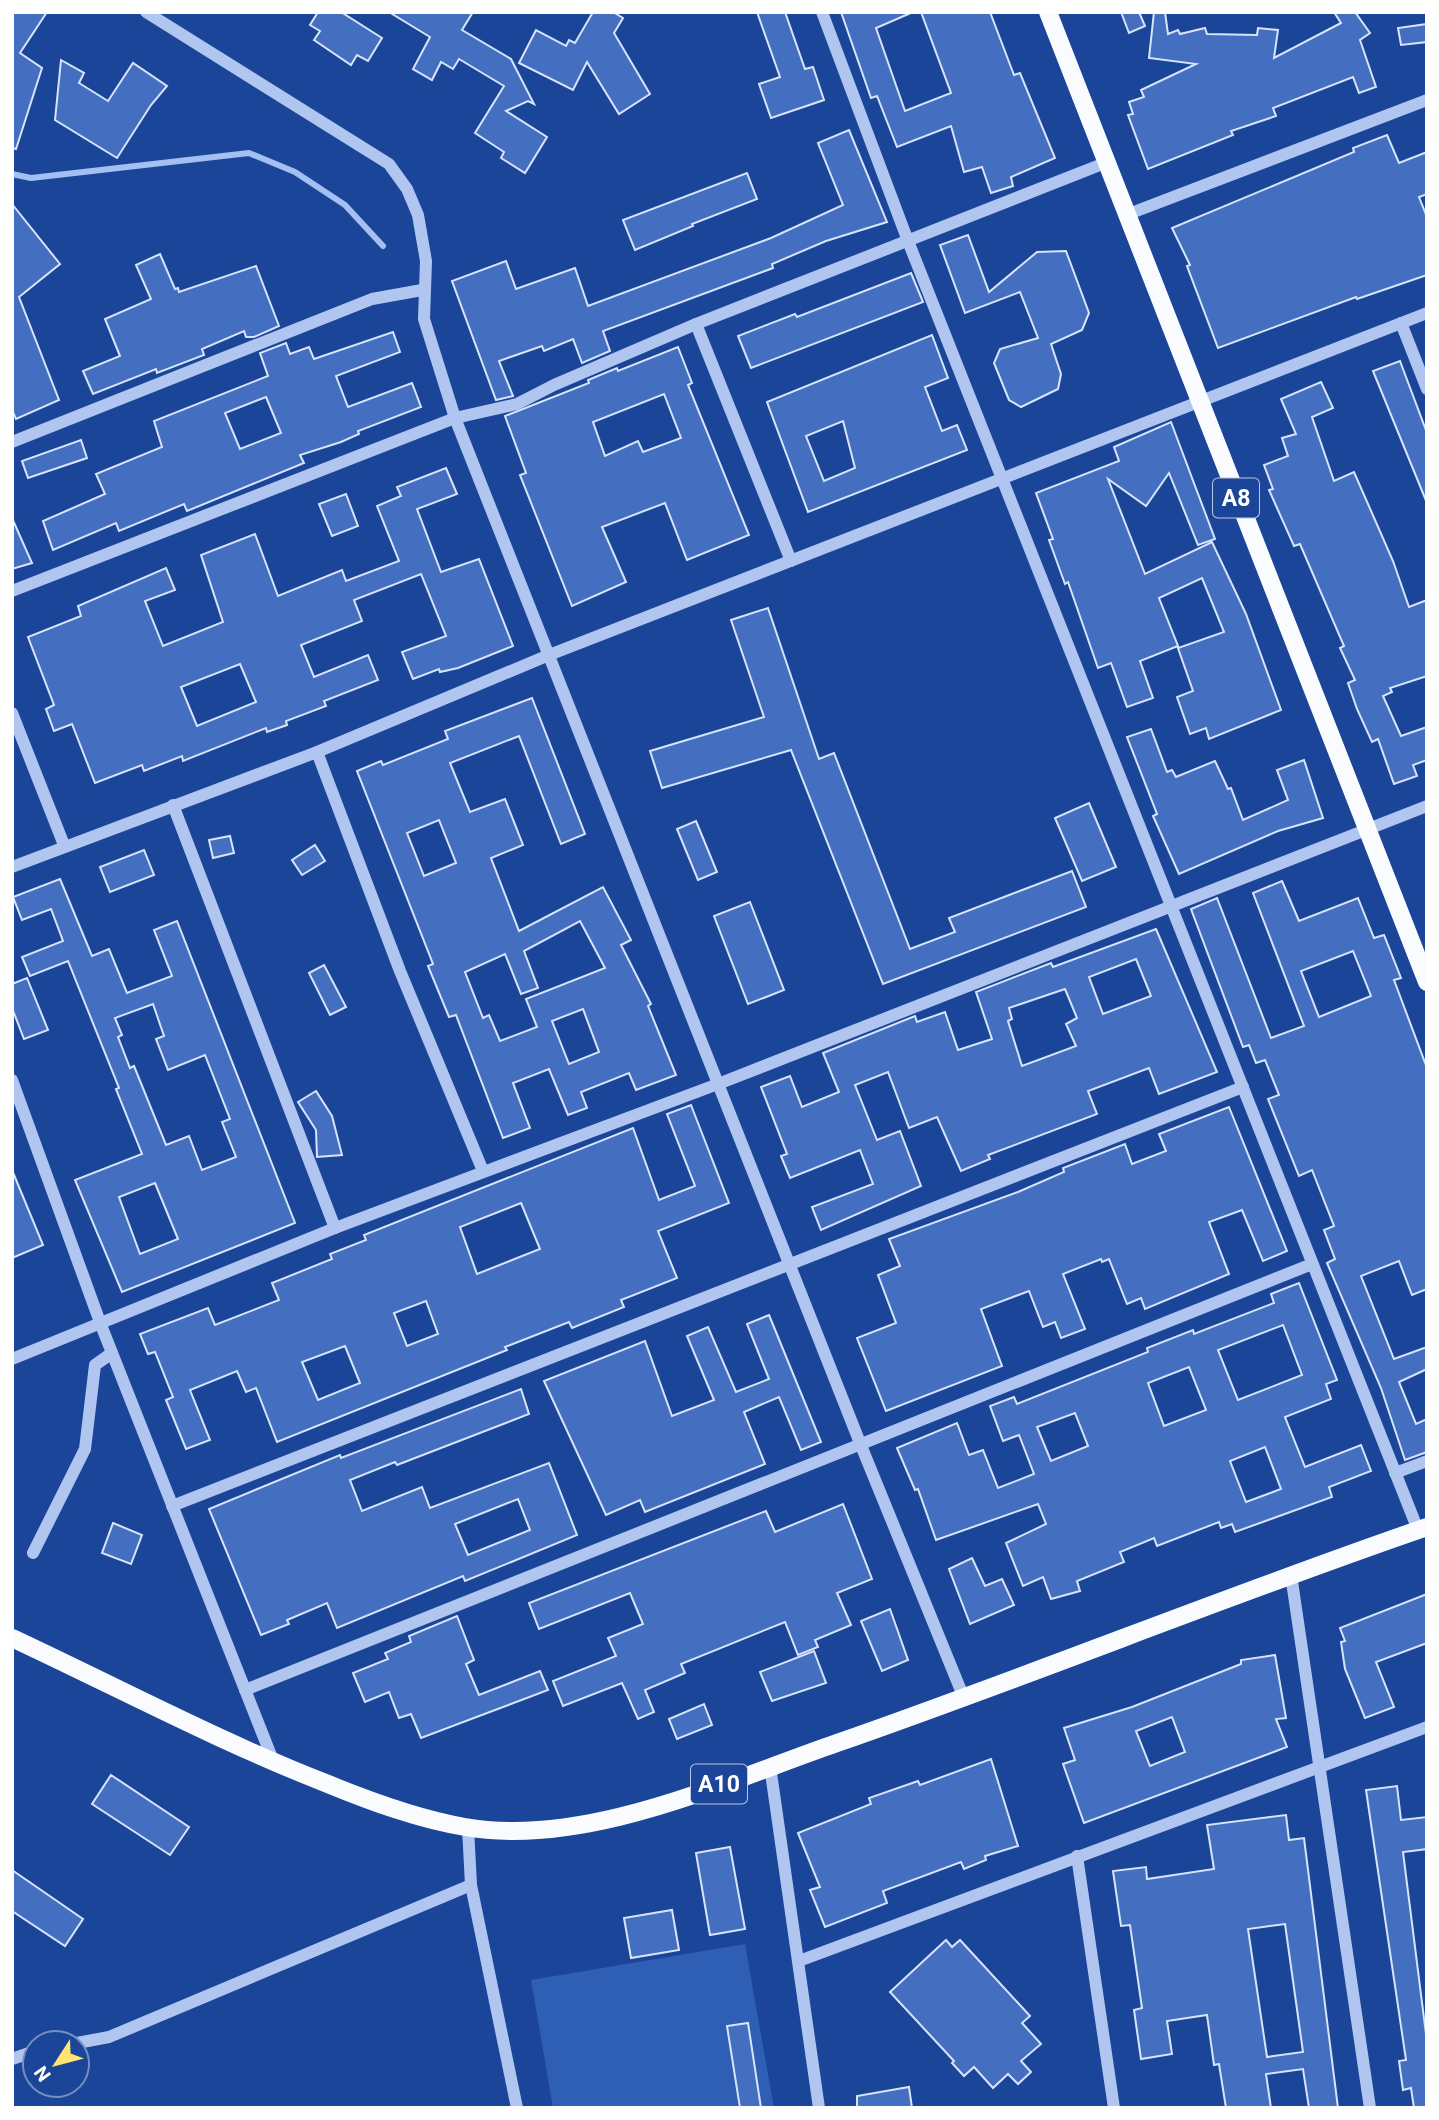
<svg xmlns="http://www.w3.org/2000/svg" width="1439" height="2120" font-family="Roboto,sans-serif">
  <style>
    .garden { fill: #2f5eb5 }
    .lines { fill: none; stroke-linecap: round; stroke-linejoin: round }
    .stream { stroke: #a3c0f2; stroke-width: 6 }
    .building { fill: #446ebf; stroke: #d7e4fb; stroke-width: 2; fill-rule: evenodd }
    .minor { stroke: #b0c6f0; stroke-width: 12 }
    .major { stroke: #f9fbff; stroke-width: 18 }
    .labels { text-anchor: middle; stroke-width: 6; stroke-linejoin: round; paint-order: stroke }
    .shield { fill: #1b4598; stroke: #bbc7e0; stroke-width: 2 }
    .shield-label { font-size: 23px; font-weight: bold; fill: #fff }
  </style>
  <rect width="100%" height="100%" fill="#1b4598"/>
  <polygon class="garden" points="745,1944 774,2108 553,2108 531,1980"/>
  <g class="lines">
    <polyline class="stream" points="12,174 31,178 249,153 295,172 345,205 383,246"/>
  </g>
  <g class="building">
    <polygon points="12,12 47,12 20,53 42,68 16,149 12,148"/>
    <polygon points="318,12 341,12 382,38 368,61 357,55 351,65 314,40 320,31 310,25"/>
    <polygon points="389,12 473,12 462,30 511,59 534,104 528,101 506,111 547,137 525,173 501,158 504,152 475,133 504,86 459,59 453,69 441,62 432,80 413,69 430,37"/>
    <polygon points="593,12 613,12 623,18 614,33 650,94 619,114 587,62 573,90 519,63 536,30 566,46 569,40 575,43"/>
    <polygon points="757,12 785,12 805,69 813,67 824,100 771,118 759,84 780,77"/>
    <polygon points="841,12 913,12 876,28 905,111 951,93 921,12 990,12 1014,75 1020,73 1055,158 1011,177 1013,186 991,193 982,167 964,172 951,126 897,147 877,96 871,98"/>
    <polygon points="1121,12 1139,12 1145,26 1129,33"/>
    <polygon points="1154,12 1165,12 1168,34 1178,30 1180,34 1205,28 1207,34 1257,35 1258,28 1278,30 1274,58 1341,23 1334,12 1355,12 1370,33 1360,40 1376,87 1359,93 1353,77 1273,108 1276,116 1231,131 1233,135 1148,169 1128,115 1133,114 1129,102 1144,97 1141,90 1196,64 1149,58"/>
    <polygon points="1427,24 1427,42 1401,45 1398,28"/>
    <polygon points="61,60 84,73 79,83 108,101 133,63 167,86 151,105 117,158 55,120"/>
    <polygon points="849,130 887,222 826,241 772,264 773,268 603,331 610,351 582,363 573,339 544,351 542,346 499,361 513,396 496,400 452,281 506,261 516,289 575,268 588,306 771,238 843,205 818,143"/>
    <polygon points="1387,135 1399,163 1427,152 1427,194 1419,197 1427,217 1427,275 1357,299 1356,297 1218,348 1187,266 1190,265 1172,228 1354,152 1353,148"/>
    <polygon points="747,173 757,199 692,224 693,226 635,250 623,220"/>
    <polygon points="12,204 60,264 19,297 59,400 16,419 12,410"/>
    <polygon points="968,235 989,292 1037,252 1066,251 1089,313 1082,330 1051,344 1061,374 1058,389 1021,407 1009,400 994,363 1000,349 1038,338 1020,292 965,313 940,245"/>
    <polygon points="160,254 175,289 178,288 179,292 256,266 279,326 254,337 246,337 244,331 202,349 204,355 157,373 156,369 93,394 83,371 120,356 105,319 151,299 136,265"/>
    <polygon points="911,273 923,302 751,368 738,336 795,314 797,317"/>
    <path d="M393,332L400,352L336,376L348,407L412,383L421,407L358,431L359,434L341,442L300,455L304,463L187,511L184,504L119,531L116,523L53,550L43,521L105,494L96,474L162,447L154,421L268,376L260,353L286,343L290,354L309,347L314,359ZM266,397L281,433L240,449L225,413Z"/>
    <path d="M932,335L948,378L925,387L942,431L957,425L967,450L808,512L767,402ZM843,421L855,468L824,481L806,436Z"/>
    <path d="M678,347L692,383L688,385L749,535L687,560L665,503L602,527L626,582L572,606L520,475L526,473L505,416L589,383L588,380L617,368L618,371ZM664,394L681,438L643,452L638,441L605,456L593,422Z"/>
    <polygon points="1400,361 1427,433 1427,503 1373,371"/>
    <polygon points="1321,382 1333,408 1312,417 1334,481 1354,472 1393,561 1409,607 1427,600 1427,676 1390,688 1392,692 1383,696 1401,736 1427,727 1427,760 1413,765 1417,776 1394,784 1378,739 1372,742 1357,709 1348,683 1355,680 1340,648 1344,646 1300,544 1294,546 1269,490 1273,489 1264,465 1288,456 1282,438 1296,434 1281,399"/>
    <polygon points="1171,422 1215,539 1198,545 1169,473 1146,506 1108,479 1145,574 1212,542 1246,614 1281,710 1209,739 1206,728 1190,734 1177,697 1193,691 1178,648 1224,632 1202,578 1159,598 1178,646 1140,661 1153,698 1127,707 1111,663 1098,668 1068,582 1065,584 1049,540 1053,539 1036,493 1119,461 1114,447"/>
    <polygon points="81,440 87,458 28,478 22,461"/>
    <path d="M446,468L457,494L417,509L441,572L479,559L513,646L458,668L440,672L439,669L413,679L402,652L446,636L421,574L354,600L362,621L301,645L314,677L368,655L378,680L324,701L326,706L286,721L287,725L267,732L266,728L183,761L182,756L144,771L142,765L95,783L72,724L54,731L46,709L54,705L28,637L81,616L78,606L166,568L175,590L145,601L163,646L223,622L201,555L255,534L278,596L342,570L346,581L399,561L377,506L401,496L397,487ZM240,664L256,702L197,726L181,687Z"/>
    <polygon points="346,494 358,526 332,536 319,504"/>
    <polygon points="12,518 32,563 12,569"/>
    <polygon points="768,608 819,759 834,753 910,949 955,932 949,918 1072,871 1086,907 883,984 791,750 662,788 650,751 764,717 731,620"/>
    <path d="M532,698L585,834L561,844L519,736L450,763L470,812L505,799L523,845L491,858L519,931L603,887L631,940L621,945L651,1004L648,1006L676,1075L636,1090L629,1073L581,1092L587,1108L568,1115L549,1069L513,1083L530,1128L503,1138L456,1015L449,1017L428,966L433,964L357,771L381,761L383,765L448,739L445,731ZM439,820L456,863L424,876L407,833ZM580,921L605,968L526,999L537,1027L500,1041L489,1015L483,1018L465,972L505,954L521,994L538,988L524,951ZM583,1009L599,1052L569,1064L552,1021Z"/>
    <polygon points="1151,729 1167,772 1172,770 1176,777 1215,761 1228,789 1231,788 1243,820 1288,800 1277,770 1304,760 1323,818 1278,831 1179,874 1153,816 1157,814 1127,737"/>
    <polygon points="1089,803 1116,867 1082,881 1055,818"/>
    <polygon points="696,821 717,872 698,880 677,829"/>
    <polygon points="230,836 234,853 213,858 209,840"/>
    <polygon points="315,845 325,861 302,875 292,860"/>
    <polygon points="144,850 154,875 110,892 100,867"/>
    <path d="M60,879L92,956L109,949L127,993L172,976L154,930L177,921L295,1223L122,1292L75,1180L142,1154L116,1089L119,1088L68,961L30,976L22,957L63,941L51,909L22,920L13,897ZM153,1004L164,1036L156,1039L168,1070L205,1055L230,1119L222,1122L236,1157L202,1170L189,1136L166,1145L134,1066L130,1068L118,1037L122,1035L115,1018ZM155,1183L178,1239L140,1254L119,1197Z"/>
    <path d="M1282,881L1299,921L1358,898L1374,938L1384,935L1401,978L1394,980L1427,1068V1289L1412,1295L1399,1261L1361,1276L1394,1359L1427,1347V1369L1399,1382L1416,1424L1427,1419V1452L1405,1460L1381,1388L1327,1263L1335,1259L1324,1230L1334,1226L1312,1170L1299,1176L1268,1099L1279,1095L1265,1060L1256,1063L1249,1045L1243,1047L1191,909L1217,898L1271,1038L1304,1026L1253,893ZM1353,951L1371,996L1319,1017L1301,971Z"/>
    <polygon points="750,902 784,990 748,1004 714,916"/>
    <path d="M1156,929L1217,1072L1159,1094L1149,1068L1088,1091L1097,1114L988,1155L990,1159L961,1171L937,1117L909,1128L888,1072L855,1085L877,1140L900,1131L921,1186L821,1230L812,1207L873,1184L860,1150L790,1178L781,1156L787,1154L761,1087L790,1076L802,1107L839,1092L823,1053L915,1016L917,1022L945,1012L958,1050L992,1039L976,992L1051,963L1053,967ZM1136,959L1151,996L1103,1014L1089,977ZM1065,989L1077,1018L1066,1024L1076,1046L1022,1066L1008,1021L1012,1019L1009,1008Z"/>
    <polygon points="324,965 346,1007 330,1015 309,973"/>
    <polygon points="27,978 48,1030 24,1039 12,1008 12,984"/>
    <polygon points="316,1091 332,1116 342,1155 317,1157 316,1130 298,1102"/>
    <path d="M691,1105L729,1203L658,1231L677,1278L621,1300L624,1307L572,1328L569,1322L505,1347L507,1350L277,1442L256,1388L246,1392L237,1371L190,1390L210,1440L186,1449L166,1400L173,1397L155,1352L148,1354L140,1334L208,1308L215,1325L279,1300L272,1283L332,1259L330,1254L366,1240L364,1235L633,1128L659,1200L695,1186L667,1114ZM521,1203L540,1249L477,1274L460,1227ZM426,1301L438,1334L407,1346L394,1313ZM345,1346L360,1383L318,1400L302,1362Z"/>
    <polygon points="1229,1107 1287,1251 1263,1261 1242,1210 1209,1222 1229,1274 1145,1309 1141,1298 1127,1304 1109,1259 1102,1262 1101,1259 1063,1274 1085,1329 1061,1338 1055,1322 1043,1327 1029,1291 981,1309 1002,1366 886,1411 857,1338 896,1323 878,1275 900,1266 889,1239 1018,1192 1064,1172 1063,1168 1125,1144 1132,1164 1166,1151 1159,1134"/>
    <polygon points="12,1170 43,1245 12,1258"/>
    <path d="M1299,1283L1337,1380L1326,1384L1331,1399L1285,1417L1305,1467L1361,1445L1371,1471L1329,1487L1332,1497L1235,1532L1232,1524L1221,1528L1219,1522L1157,1546L1154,1538L1120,1552L1124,1562L1077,1581L1080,1591L1051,1599L1043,1577L1023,1586L1006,1543L1046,1524L1038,1504L936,1540L918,1489L915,1490L897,1448L957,1423L969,1455L983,1450L998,1488L1034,1474L1019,1435L1003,1441L990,1406L1014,1397L1017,1404L1148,1352L1147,1348L1193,1330L1194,1334L1274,1303L1271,1294ZM1283,1325L1302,1375L1238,1400L1218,1350ZM1189,1367L1206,1410L1164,1426L1148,1383ZM1075,1413L1088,1446L1051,1461L1037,1427ZM1265,1447L1281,1489L1246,1502L1230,1461Z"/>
    <polygon points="769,1315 821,1442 801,1450 779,1397 744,1412 765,1464 645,1512 640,1500 606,1515 544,1381 645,1341 672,1416 714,1400 687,1336 708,1327 736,1392 769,1379 747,1324"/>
    <path d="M521,1389L529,1414L397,1465L395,1462L350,1480L362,1511L422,1487L430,1508L549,1463L577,1535L465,1581L463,1576L337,1628L327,1603L287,1620L289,1624L261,1635L209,1509L340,1455L341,1458ZM518,1499L530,1530L468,1555L455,1524Z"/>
    <polygon points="843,1504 872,1579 837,1593 851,1625 815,1640 818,1647 798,1655 785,1622 681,1664 685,1673 645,1690 654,1712 638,1719 622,1683 563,1706 553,1681 616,1656 608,1638 643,1624 630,1593 539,1629 529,1603 766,1511 775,1532"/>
    <polygon points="113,1523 142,1535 131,1564 102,1553"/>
    <polygon points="972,1558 985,1586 1002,1579 1014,1605 970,1624 949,1569"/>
    <polygon points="1427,1594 1427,1643 1376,1662 1394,1707 1365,1718 1345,1669 1341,1642 1345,1641 1340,1628"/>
    <polygon points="890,1609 908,1660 882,1671 861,1621"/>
    <polygon points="457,1616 474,1660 466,1664 479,1695 540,1671 548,1690 421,1738 411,1714 399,1718 389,1692 365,1702 353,1673 388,1659 385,1653 411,1642 409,1636"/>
    <polygon points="814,1651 826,1683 772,1701 760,1672"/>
    <path d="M1275,1655L1286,1718L1276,1719L1287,1747L1084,1823L1063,1764L1075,1760L1064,1728L1132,1707L1241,1664V1660ZM1172,1717L1185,1752L1150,1766L1136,1731Z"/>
    <polygon points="704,1704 712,1725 677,1739 669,1719"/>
    <polygon points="991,1759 1018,1846 985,1856 986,1860 964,1869 961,1862 883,1891 887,1903 825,1927 810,1890 820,1887 798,1833 871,1804 869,1798 918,1781 920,1785"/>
    <polygon points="111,1775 189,1827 170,1855 92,1804"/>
    <polygon points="1397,1786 1401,1820 1427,1817 1427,1849 1403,1852 1427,2042 1427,2108 1414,2108 1411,2088 1403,2090 1399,2061 1406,2060 1366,1790"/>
    <path d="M1286,1815L1289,1840L1304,1838L1338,2108H1309L1303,2069L1266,2074L1271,2108H1226L1219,2064L1214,2065L1207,2015L1167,2021L1172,2054L1141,2059L1134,2010L1142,2008L1130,1925L1121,1926L1113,1871L1146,1867L1147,1879L1214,1869L1207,1825ZM1285,1924L1303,2052L1267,2057L1248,1929Z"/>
    <polygon points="730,1847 745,1929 710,1935 696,1853"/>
    <polygon points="12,1870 83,1919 65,1946 12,1911"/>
    <polygon points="672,1910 679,1950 631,1958 624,1918"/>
    <polygon points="946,1940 952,1947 960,1940 1030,2016 1022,2023 1041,2044 1021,2061 1031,2072 1018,2084 1008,2074 993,2088 974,2067 964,2076 952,2063 954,2061 890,1992"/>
    <polygon points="748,2023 761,2108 740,2108 727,2026"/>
    <polygon points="909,2087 912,2108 857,2108 857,2096"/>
  </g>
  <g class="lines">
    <g class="minor">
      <polyline points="146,12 389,164 407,189 418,215 426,261 424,319 455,418 860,1443 964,1698"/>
      <polyline points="822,12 908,241 1418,1530"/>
      <polyline points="1126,215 1427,100"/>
      <polyline points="1401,323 1427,389"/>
      <polyline points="696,324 791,561"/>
      <polyline points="12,442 372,299 422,290"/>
      <polyline points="12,591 455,418 517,404 554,385 696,324 1105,163"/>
      <polyline points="12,713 64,845"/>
      <polyline points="317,752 400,971 483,1171"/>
      <polyline points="173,805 335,1228"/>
      <polyline points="12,867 317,752 549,655 1427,313"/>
      <polyline points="12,1080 101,1325 274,1763"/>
      <polyline points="12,1359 335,1228 718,1084 1427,806"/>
      <polyline points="1395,1473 1427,1461"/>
      <polyline points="172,1506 1243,1087"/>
      <polyline points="33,1553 85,1449 95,1365 112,1353"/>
      <polyline points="1291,1575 1370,2108"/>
      <polyline points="245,1690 1312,1264"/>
      <polyline points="770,1766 819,2108"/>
      <polyline points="468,1828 471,1885 517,2108"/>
      <polyline points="1077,1856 1114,2108"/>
      <polyline points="799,1961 1427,1727"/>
      <polyline points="77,2043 109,2037 471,1885"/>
      <polyline points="12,2059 35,2051"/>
    </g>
    <g class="major">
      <polyline points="1048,12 1427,982"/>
      <path d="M12,1638C117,1687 220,1742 328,1784C372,1802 418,1819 465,1827C586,1848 724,1782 837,1743C1035,1674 1229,1595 1427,1527"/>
    </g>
  </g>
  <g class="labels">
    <g class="shield">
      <rect x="1213" y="478.5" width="46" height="39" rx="5"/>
      <rect x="691" y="1764.5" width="56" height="39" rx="5"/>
    </g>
    <g class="shield-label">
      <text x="1236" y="506">A8</text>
      <text x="719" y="1792">A10</text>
    </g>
  </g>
  <rect width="1439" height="2120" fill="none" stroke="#ffffff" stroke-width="28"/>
  <g transform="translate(56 2064) rotate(234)"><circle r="33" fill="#1b4598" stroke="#768fc1" stroke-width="2"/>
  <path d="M0-5L12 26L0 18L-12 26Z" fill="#ffe46f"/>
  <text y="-10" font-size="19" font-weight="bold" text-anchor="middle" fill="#ffffff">N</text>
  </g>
</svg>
